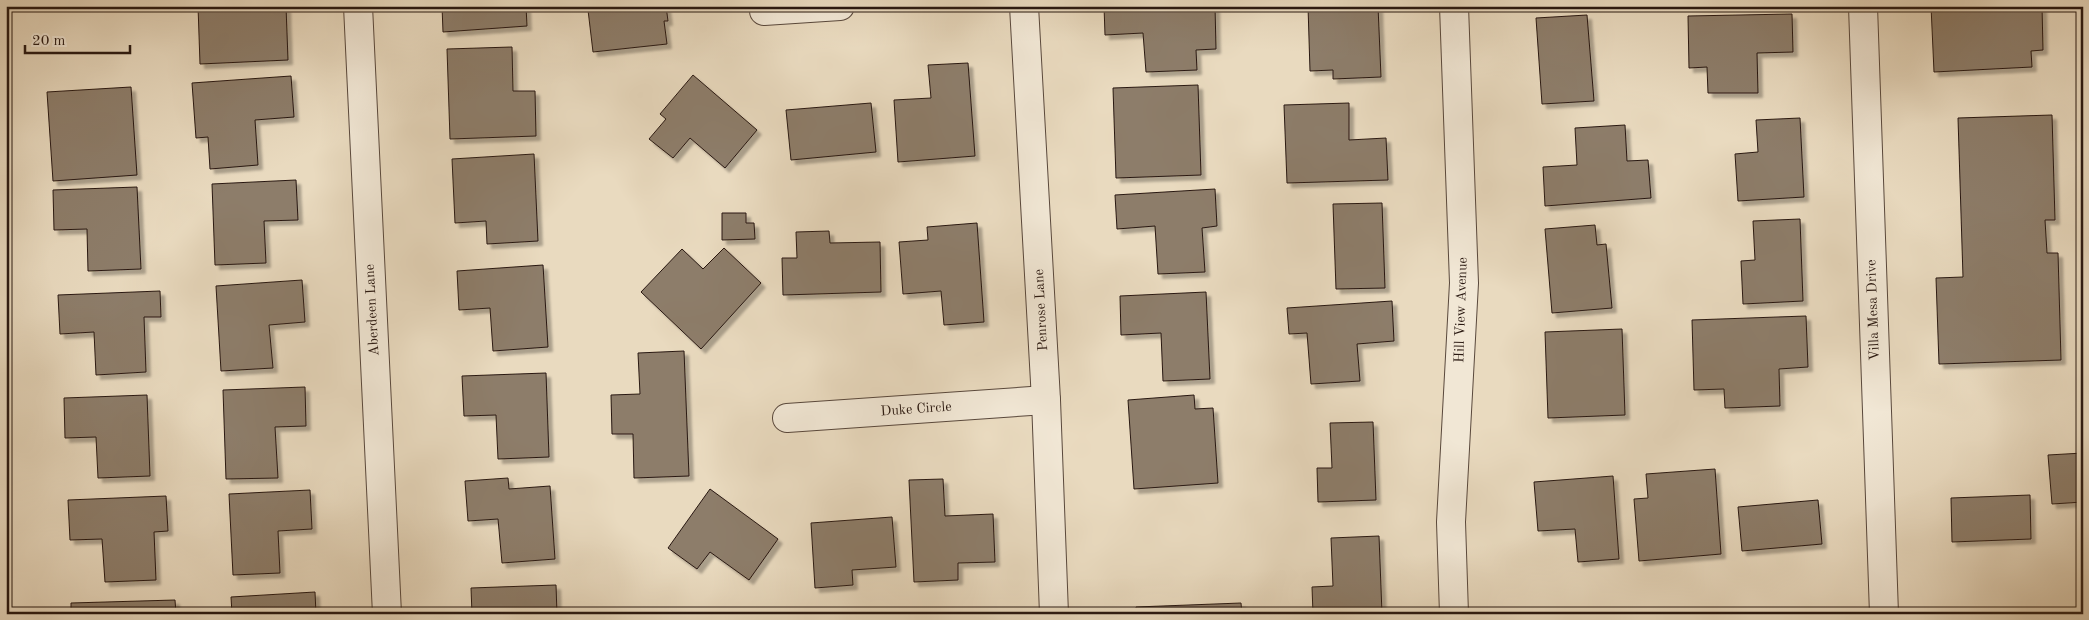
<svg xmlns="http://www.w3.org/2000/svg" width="2089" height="620" font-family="'Old Standard TT',serif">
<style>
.building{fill:#8d7d6b;stroke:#291811;filter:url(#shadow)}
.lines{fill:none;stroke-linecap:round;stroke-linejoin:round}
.minor-casing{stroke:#59483c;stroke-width:30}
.minor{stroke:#f1e7d5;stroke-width:28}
.labels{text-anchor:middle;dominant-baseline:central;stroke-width:4.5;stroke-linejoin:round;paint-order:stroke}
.street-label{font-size:14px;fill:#291811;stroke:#f1e7d5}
</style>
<defs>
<filter id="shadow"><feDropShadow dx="4.5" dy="4.5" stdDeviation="1" flood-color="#0004"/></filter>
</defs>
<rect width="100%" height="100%" fill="#e9dabf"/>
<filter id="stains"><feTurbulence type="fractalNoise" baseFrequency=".004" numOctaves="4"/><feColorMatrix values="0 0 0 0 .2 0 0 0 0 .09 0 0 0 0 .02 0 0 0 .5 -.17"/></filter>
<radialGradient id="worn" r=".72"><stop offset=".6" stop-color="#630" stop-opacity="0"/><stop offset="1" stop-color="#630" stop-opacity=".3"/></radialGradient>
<g class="building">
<path d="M198 6H286L288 60 200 64Z"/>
<path d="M442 6H526L527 26 443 32Z"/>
<path d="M611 6H666L668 21H664L667 44 593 52 588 10Z"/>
<path d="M1104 6H1215L1216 49 1196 50 1197 70 1146 72 1143 33 1105 35Z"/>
<path d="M1308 6H1378L1381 77 1333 79V70L1310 71Z"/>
<path d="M1931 6H2042L2043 50 2031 51 2032 67 1934 72Z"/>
<path d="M1792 14 1793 52 1757 53 1758 93H1708L1707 67 1689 68 1688 16Z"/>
<path d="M1587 15 1594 101 1542 104 1536 18Z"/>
<path d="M512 47 513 91H535L536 136 450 139 447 49Z"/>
<path d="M968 63 975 156 898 162 894 100 931 98 928 65Z"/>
<path d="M693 75 757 130 725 168 690 138 673 158 649 139 666 119 660 114Z"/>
<path d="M291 76 294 117 255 120 258 165 210 169 208 137 196 138 192 83Z"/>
<path d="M1198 85 1201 175 1116 178 1113 88Z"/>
<path d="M131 87 137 175 53 181 47 92Z"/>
<path d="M871 103 876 152 791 160 786 110Z"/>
<path d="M1349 103V140L1386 138 1388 180 1287 183 1284 105Z"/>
<path d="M2052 115 2055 220H2045L2047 253H2058L2061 360 1939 364 1936 278 1963 277 1958 118Z"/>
<path d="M1800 118 1804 197 1738 201 1735 154 1758 152 1756 120Z"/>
<path d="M1625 125 1627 161 1648 160 1651 198 1545 206 1543 167 1577 165 1575 128Z"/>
<path d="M534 154 538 241 487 244 486 221 455 223 452 159Z"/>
<path d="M296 180 298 220 264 221 266 263 215 265 212 184Z"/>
<path d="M137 187 141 269 88 271 87 229 54 230 53 190Z"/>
<path d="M1215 189 1217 226 1202 228 1205 272 1158 274 1155 226 1117 229 1115 195Z"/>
<path d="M1382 203 1385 288 1336 289 1333 204Z"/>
<path d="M722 213H746V223H754L755 239 722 240Z"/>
<path d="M1800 219 1803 301 1743 304 1741 261 1755 260 1753 221Z"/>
<path d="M977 223 984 322 944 325 941 291 903 294 899 242 928 240 927 227Z"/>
<path d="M1595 225 1597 245 1606 244 1612 308 1552 313 1545 229Z"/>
<path d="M829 231 830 243 880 242 881 292 783 295 782 258H797L796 232Z"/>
<path d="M724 248 761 283 701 349 641 292 682 249 703 269Z"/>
<path d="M543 265 548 347 493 351 490 308 459 310 457 271Z"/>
<path d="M302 280 305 322 269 325 273 368 221 371 216 286Z"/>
<path d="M160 291 161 317H144L146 372 96 375 94 332 60 334 58 295Z"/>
<path d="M1206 292 1210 379 1163 381 1161 333 1121 335 1120 296Z"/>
<path d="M1392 301 1394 341 1357 344 1360 381 1311 384 1307 333 1289 334 1287 308Z"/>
<path d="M1806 316 1808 367 1779 369 1780 406 1725 408 1724 389 1694 390 1692 320Z"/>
<path d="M1622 329 1625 415 1548 418 1545 332Z"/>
<path d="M684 351 689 476 634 478 633 434H612L611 395 640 394 638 353Z"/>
<path d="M546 373 549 457 498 459 496 415 464 416 462 376Z"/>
<path d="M305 387 306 426 275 427 278 478 226 479 223 390Z"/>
<path d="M147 395 150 476 98 478 96 437 65 438 64 398Z"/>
<path d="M1194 395 1195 409 1213 408 1218 483 1134 489 1128 400Z"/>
<path d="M1373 422 1376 500 1318 502 1317 468H1332L1330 423Z"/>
<path d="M2083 453V502L2052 504 2048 455Z"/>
<path d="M1715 469 1721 554 1639 561 1634 499 1648 498 1646 474Z"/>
<path d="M1613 476 1619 559 1578 562 1575 529 1538 531 1534 482Z"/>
<path d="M508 478 509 489 550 486 555 559 502 563 498 519 468 521 465 481Z"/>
<path d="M943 479 945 516 993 514 995 562 958 563V580L914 582 909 480Z"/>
<path d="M710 489 778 539 749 580 710 552 697 569 668 548Z"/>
<path d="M310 490 312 529 278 531 280 573 233 575 229 494Z"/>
<path d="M2030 495 2031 539 1952 542 1951 498Z"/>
<path d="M166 496 168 531 154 532 156 580 105 582 102 539 70 540 68 500Z"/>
<path d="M1818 500 1822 544 1742 551 1738 507Z"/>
<path d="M892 517 896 567 852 570 853 585 815 588 811 523Z"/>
<path d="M1379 536 1382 614H1313L1312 587 1333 586 1331 538Z"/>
<path d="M556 585 557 614H472L471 588Z"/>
<path d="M315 592 316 614H232L231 597Z"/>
<path d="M175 600 176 614H71V603Z"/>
<path d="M1241 603 1242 614H1136V607Z"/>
</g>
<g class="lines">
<defs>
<g id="minor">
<path d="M358 6 387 614"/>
<path d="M1024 6 1046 400 1054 614"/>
<path d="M1863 6 1884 614"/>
<path d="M764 11 840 6"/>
<path d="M787 418 1046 400"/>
<path d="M1454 614 1451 522 1464 283 1454 6"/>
</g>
</defs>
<use href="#minor" class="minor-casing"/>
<use href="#minor" class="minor"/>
</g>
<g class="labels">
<g class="street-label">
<text transform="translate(372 310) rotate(-93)">Aberdeen Lane</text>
<text transform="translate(1041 310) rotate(-93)">Penrose Lane</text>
<text transform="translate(1461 310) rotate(-88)">Hill View Avenue</text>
<text transform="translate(1873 310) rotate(-92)">Villa Mesa Drive</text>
<text transform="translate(916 409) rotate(-4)">Duke Circle</text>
</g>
</g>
<rect width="2089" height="620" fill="none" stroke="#e9dabf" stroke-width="25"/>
<rect x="8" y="8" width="2074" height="605" fill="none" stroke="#291811" stroke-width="2.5"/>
<rect x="12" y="12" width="2064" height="595" fill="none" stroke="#291811"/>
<path d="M25 45v8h105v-8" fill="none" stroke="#291811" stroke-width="2.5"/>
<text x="32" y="45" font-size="15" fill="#291811" stroke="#f1e7d5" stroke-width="4" paint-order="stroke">20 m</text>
<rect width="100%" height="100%" filter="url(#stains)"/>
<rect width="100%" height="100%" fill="url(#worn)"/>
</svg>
